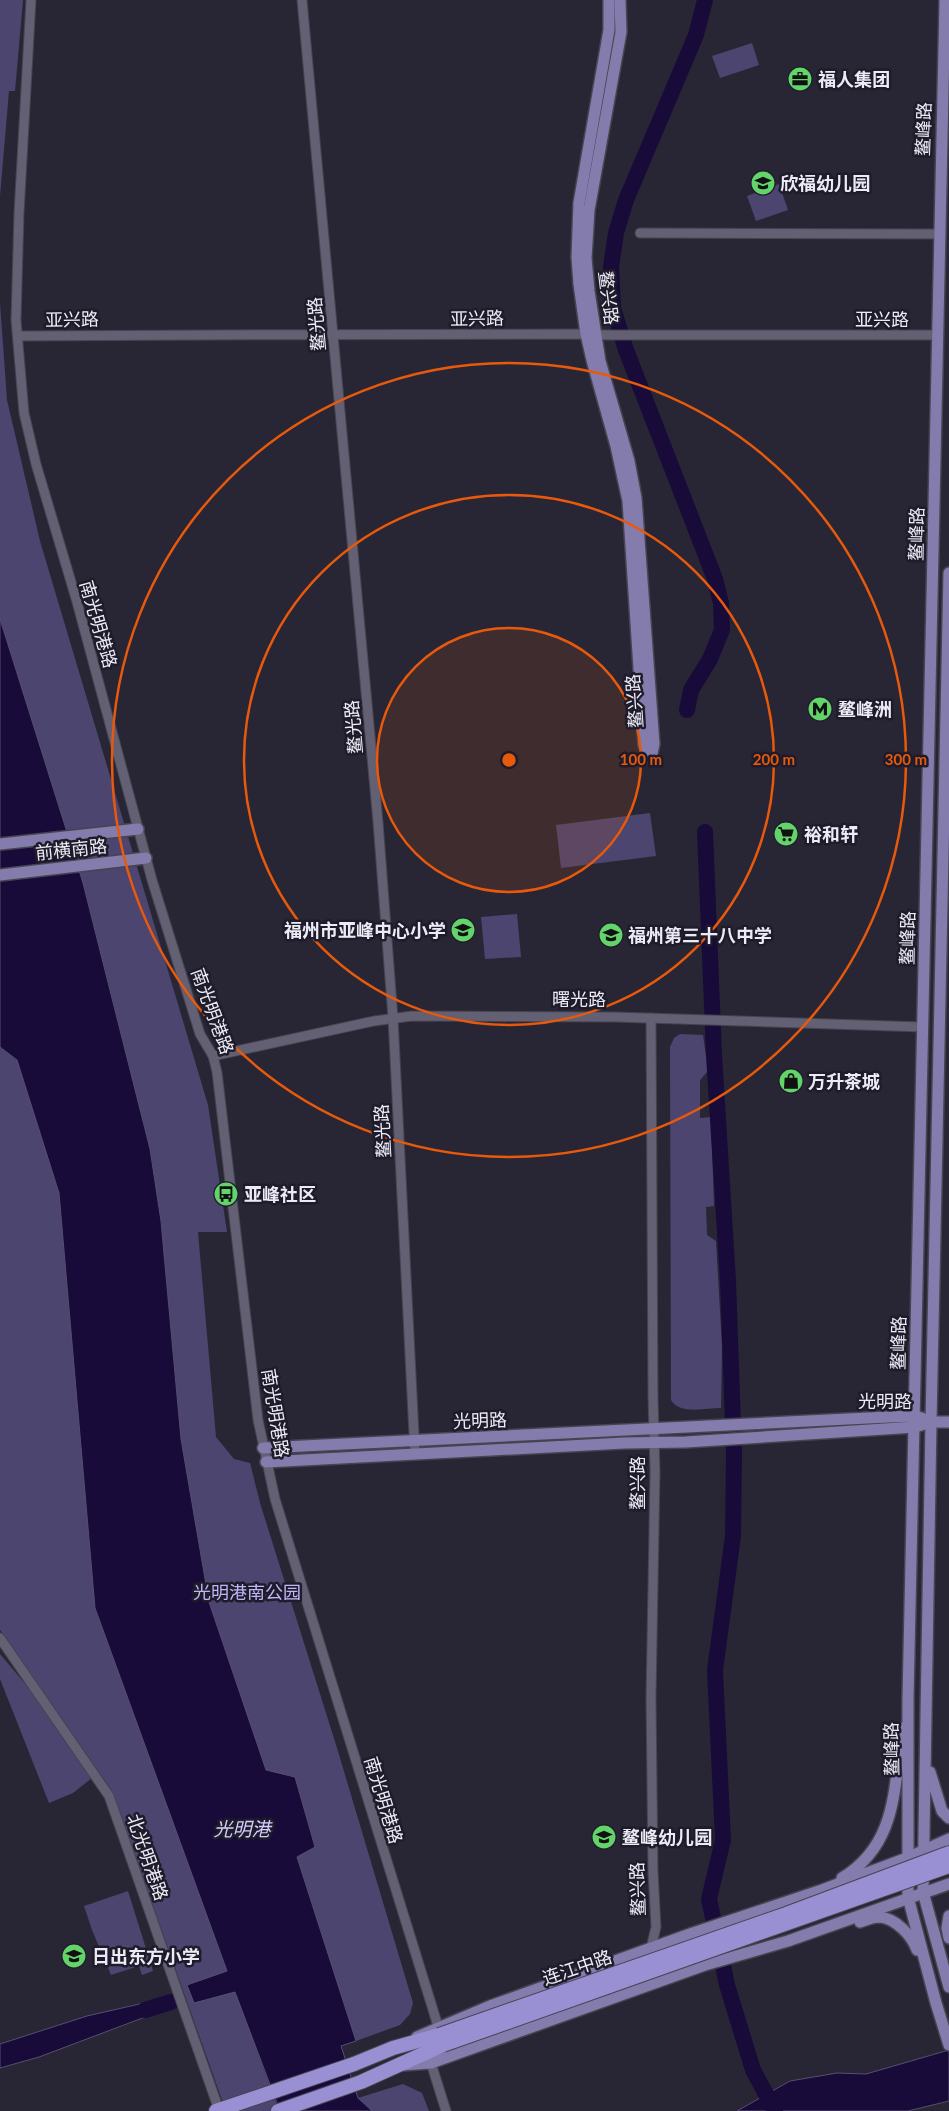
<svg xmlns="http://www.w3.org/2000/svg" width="949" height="2111" font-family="Lato,'Noto Sans SC',sans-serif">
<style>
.green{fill:#4c456f}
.water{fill:#190b39;stroke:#584e71}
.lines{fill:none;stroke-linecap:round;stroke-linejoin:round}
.river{stroke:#190b39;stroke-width:16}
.minor-casing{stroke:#464450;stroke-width:11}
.major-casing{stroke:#464450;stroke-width:14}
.highway-casing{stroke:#464450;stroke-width:16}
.minor{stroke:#626072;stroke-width:9}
.major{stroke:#837cac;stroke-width:11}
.highway{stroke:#998fd3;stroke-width:14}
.highway-bridge-casing{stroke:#464450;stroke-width:16;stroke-linecap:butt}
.highway-bridge{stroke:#998fd3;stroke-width:14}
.ring{fill:none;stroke:#e8590c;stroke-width:2.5}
.labels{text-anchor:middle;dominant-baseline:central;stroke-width:5;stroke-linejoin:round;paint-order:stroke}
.poi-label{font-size:18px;font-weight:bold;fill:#ecebf5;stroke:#1e1c2b;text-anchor:start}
.street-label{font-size:18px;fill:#ecebf5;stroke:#1e1c2b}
.park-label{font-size:18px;fill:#bfb6f7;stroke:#1e1c2b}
.water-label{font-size:19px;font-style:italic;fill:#d3cdff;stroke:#1e1c2b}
.centre{fill:#e8590c;stroke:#1e1c2b;stroke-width:2.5}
.ring-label{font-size:15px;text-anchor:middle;font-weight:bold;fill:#e8590c;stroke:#1e1c2b;stroke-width:5;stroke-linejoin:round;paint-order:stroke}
</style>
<rect width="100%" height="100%" fill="#282635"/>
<g class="green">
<path d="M0 0H23L15 91H9L0 196Z"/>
<path d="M752 43 759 65 720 78 712 56Z"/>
<path d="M779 184 788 210 756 221 747 196Z"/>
<path d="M0 303 7 400 40 541 208 1105 227 1232H198L216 1437 234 1459 250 1463 260 1503 337 1748 413 2003 410 2014 400 2025 356 2041 297 1857 315 1846 295 1778 266 1770 209 1602 181 1439 161 1221 150 1149 83 883 0 619Z"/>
<path d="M650 813 656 856 561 868 556 825Z"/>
<path d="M517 914 521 957 485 959 481 917Z"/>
<path d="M680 1034 703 1035 708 1071 700 1080V1118L711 1117 714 1206 706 1207 707 1235 716 1241 722 1347 721 1408C705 1408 680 1415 671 1400L670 1047 674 1038Z"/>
<path d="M0 1047 17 1060 59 1193 95 1608 279 2111H226L112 1791 0 1630Z"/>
<path d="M0 1654 32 1692 92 1778 73 1793 49 1803 0 1679Z"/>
<path d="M128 1891 153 1971 142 1975 139 1966 111 1975 92 1930 84 1906Z"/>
<path d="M403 2084 422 2093 429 2111H372L358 2098Z"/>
</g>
<g class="water">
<path d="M0 619 83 883 150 1149 161 1221 181 1439 209 1602 266 1770 295 1777 315 1847 297 1857 356 2041 341 2046 358 2098 372 2111H280L235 1992 194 2003 187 1985 227 1971 95 1608 59 1193 17 1060 0 1047Z"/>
<path d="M157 2000 164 2004 161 2011 39 2057 0 2068V2044L87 2016Z"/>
<path d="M949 2050V2101L908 2111H737L790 2081 837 2073 866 2074Z"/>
</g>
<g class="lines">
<g class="river">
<path d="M687 710 691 690 710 659 722 630 721 603 715 579 626 350 613 308 611 267 616 233 626 200 696 35 705 0"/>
<path d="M705 832 714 1055 728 1281 734 1454 733 1536 715 1670 723 1840 709 1899 727 1985 753 2070 775 2111"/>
<path d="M145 2010 171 2002"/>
</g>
<defs>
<g id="minor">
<path d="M31 0 19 213 16 320 24 413 36 464 77 602 152 880 200 1034 213 1056 217 1072 258 1420 275 1499 438 2026"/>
<path d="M302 0 378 822 393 1018 415 1454"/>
<path d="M640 233 938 234"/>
<path d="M18 336C207 334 397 335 586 334L607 335H937"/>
<path d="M651 1018 653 1397 655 1472 651 1698 653 1871 656 1927 651 1948"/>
<path d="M213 1056 374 1021 412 1016 615 1017 922 1027"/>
<path d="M0 1638 109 1796 219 2110"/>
<path d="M431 2063 446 2111"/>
</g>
<g id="major">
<path d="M609 0V30L579 203 577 257 579 284 586 334 592 360 616 446 628 501 644 745 651 758"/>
<path d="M620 0 621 32 589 210 586 258 589 291 600 361 629 461 636 498 654 744 651 758"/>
<path d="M945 0 908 1699V1897L936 2003 949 2045"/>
<path d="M949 573 931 1422 923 1892 949 1987"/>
<path d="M0 844 138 829"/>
<path d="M0 875 146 858"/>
<path d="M263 1448 888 1417 915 1416 922 1418"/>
<path d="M266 1462 624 1443 686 1442 915 1427 931 1422H949"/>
<path d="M930 1772 942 1811 949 1818"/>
<path d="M842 1878C899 1843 893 1786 903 1728"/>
<path d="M949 1916 947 1928 949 1938"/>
<path d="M860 1922C866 1920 873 1917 879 1917 896 1918 912 1936 917 1950"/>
<path d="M417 2037 490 2006 690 1934 822 1890 907 1858 949 1839"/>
<path d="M403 2065 431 2063 705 1965 788 1941 949 1884"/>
</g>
<g id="highway">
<path d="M216 2111 354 2064 393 2048 439 2035"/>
<path d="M278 2111 361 2082 443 2045"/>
</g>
</defs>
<use href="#minor" class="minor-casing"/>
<use href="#major" class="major-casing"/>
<use href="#highway" class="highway-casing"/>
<use href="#minor" class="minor"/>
<use href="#major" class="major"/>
<use href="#highway" class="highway"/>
<defs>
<g id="highway-bridge">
<path d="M439 2035 786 1914 949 1853"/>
<path d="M443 2045 949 1866"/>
</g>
</defs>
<use href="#highway-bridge" class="highway-bridge-casing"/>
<use href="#highway-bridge" class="highway-bridge"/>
</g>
<circle cx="509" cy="760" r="132" fill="#e8590c" fill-opacity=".12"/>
<g class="ring">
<circle cx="509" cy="760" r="132"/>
<circle cx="509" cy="760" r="265"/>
<circle cx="509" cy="760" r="397"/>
</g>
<defs>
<symbol id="office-disc" viewBox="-11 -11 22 22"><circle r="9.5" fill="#62d469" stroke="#1e1c2b"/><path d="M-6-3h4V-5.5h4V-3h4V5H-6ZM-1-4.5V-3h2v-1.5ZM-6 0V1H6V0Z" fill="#111"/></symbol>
<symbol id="school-disc" viewBox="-11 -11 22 22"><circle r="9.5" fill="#62d469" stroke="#1e1c2b"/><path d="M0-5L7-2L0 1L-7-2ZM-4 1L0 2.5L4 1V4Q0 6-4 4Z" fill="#111"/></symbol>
<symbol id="metro-disc" viewBox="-11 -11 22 22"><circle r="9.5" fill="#62d469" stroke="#1e1c2b"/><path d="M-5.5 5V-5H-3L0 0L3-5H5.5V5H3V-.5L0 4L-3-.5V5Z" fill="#111"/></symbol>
<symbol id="supermarket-disc" viewBox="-11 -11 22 22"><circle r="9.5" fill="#62d469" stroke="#1e1c2b"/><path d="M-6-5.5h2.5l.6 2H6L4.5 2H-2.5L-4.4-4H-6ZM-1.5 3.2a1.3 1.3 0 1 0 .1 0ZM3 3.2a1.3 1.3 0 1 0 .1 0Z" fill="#111"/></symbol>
<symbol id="shop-disc" viewBox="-11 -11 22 22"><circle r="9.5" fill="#62d469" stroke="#1e1c2b"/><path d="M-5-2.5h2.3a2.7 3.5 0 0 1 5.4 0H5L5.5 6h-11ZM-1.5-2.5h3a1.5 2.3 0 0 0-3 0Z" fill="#111"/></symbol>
<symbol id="bus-disc" viewBox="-11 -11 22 22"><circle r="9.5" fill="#62d469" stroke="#1e1c2b"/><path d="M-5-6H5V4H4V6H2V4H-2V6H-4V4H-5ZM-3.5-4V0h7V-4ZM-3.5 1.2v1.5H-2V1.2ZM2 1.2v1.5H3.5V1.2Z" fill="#111"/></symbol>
</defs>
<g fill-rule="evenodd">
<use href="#office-disc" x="786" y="65" width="28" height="28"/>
<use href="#school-disc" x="749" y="169" width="28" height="28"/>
<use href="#metro-disc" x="806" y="695" width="28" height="28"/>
<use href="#supermarket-disc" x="772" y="820" width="28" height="28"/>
<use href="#school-disc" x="449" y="916" width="28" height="28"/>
<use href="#school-disc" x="597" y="921" width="28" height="28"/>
<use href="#shop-disc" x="777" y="1067" width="28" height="28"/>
<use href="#bus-disc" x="212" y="1180" width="28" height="28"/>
<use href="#school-disc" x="590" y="1823" width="28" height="28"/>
<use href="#school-disc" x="60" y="1942" width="28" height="28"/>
</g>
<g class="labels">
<g class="poi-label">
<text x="818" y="79">福人集团</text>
<text x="780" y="183">欣福幼儿园</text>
<text x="838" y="709">鳌峰洲</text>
<text x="804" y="834">裕和轩</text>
<text x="446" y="930" text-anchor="end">福州市亚峰中心小学</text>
<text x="628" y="935">福州第三十八中学</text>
<text x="808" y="1081">万升茶城</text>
<text x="244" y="1194">亚峰社区</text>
<text x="622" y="1837">鳌峰幼儿园</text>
<text x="92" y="1956">日出东方小学</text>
</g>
<g class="street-label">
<text transform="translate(923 129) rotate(-88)">鳌峰路</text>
<text transform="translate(609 298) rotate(83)">鳌兴路</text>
<text transform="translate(477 318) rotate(-1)">亚兴路</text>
<text transform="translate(72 319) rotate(-1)">亚兴路</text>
<text x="882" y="319">亚兴路</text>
<text transform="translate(316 324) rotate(-95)">鳌光路</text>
<text transform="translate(916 534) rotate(-89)">鳌峰路</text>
<text transform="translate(99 624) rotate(74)">南光明港路</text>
<text transform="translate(634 701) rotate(-94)">鳌兴路</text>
<text transform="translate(353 727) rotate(-95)">鳌光路</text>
<text transform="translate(71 849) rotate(-6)">前横南路</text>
<text transform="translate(907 938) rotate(-89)">鳌峰路</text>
<text x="579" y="999">曙光路</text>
<text transform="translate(213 1011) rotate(70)">南光明港路</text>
<text transform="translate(382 1131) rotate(-93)">鳌光路</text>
<text transform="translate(898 1343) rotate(-89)">鳌峰路</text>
<text x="885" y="1401">光明路</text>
<text transform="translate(276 1413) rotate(81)">南光明港路</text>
<text transform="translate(480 1420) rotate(-2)">光明路</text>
<text transform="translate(637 1483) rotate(-90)">鳌兴路</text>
<text transform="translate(891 1749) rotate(-91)">鳌峰路</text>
<text transform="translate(384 1800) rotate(73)">南光明港路</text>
<text transform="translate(148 1857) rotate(71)">北光明港路</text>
<text transform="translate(637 1889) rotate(-92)">鳌兴路</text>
<text transform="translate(577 1967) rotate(-19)">连江中路</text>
</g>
<g class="park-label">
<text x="247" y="1592">光明港南公园</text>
</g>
<g class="water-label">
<text x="242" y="1828">光明港</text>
</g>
</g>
<circle cx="509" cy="760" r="8" class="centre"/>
<g class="ring-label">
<text x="641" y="765">100 m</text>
<text x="774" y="765">200 m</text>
<text x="906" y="765">300 m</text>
</g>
</svg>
